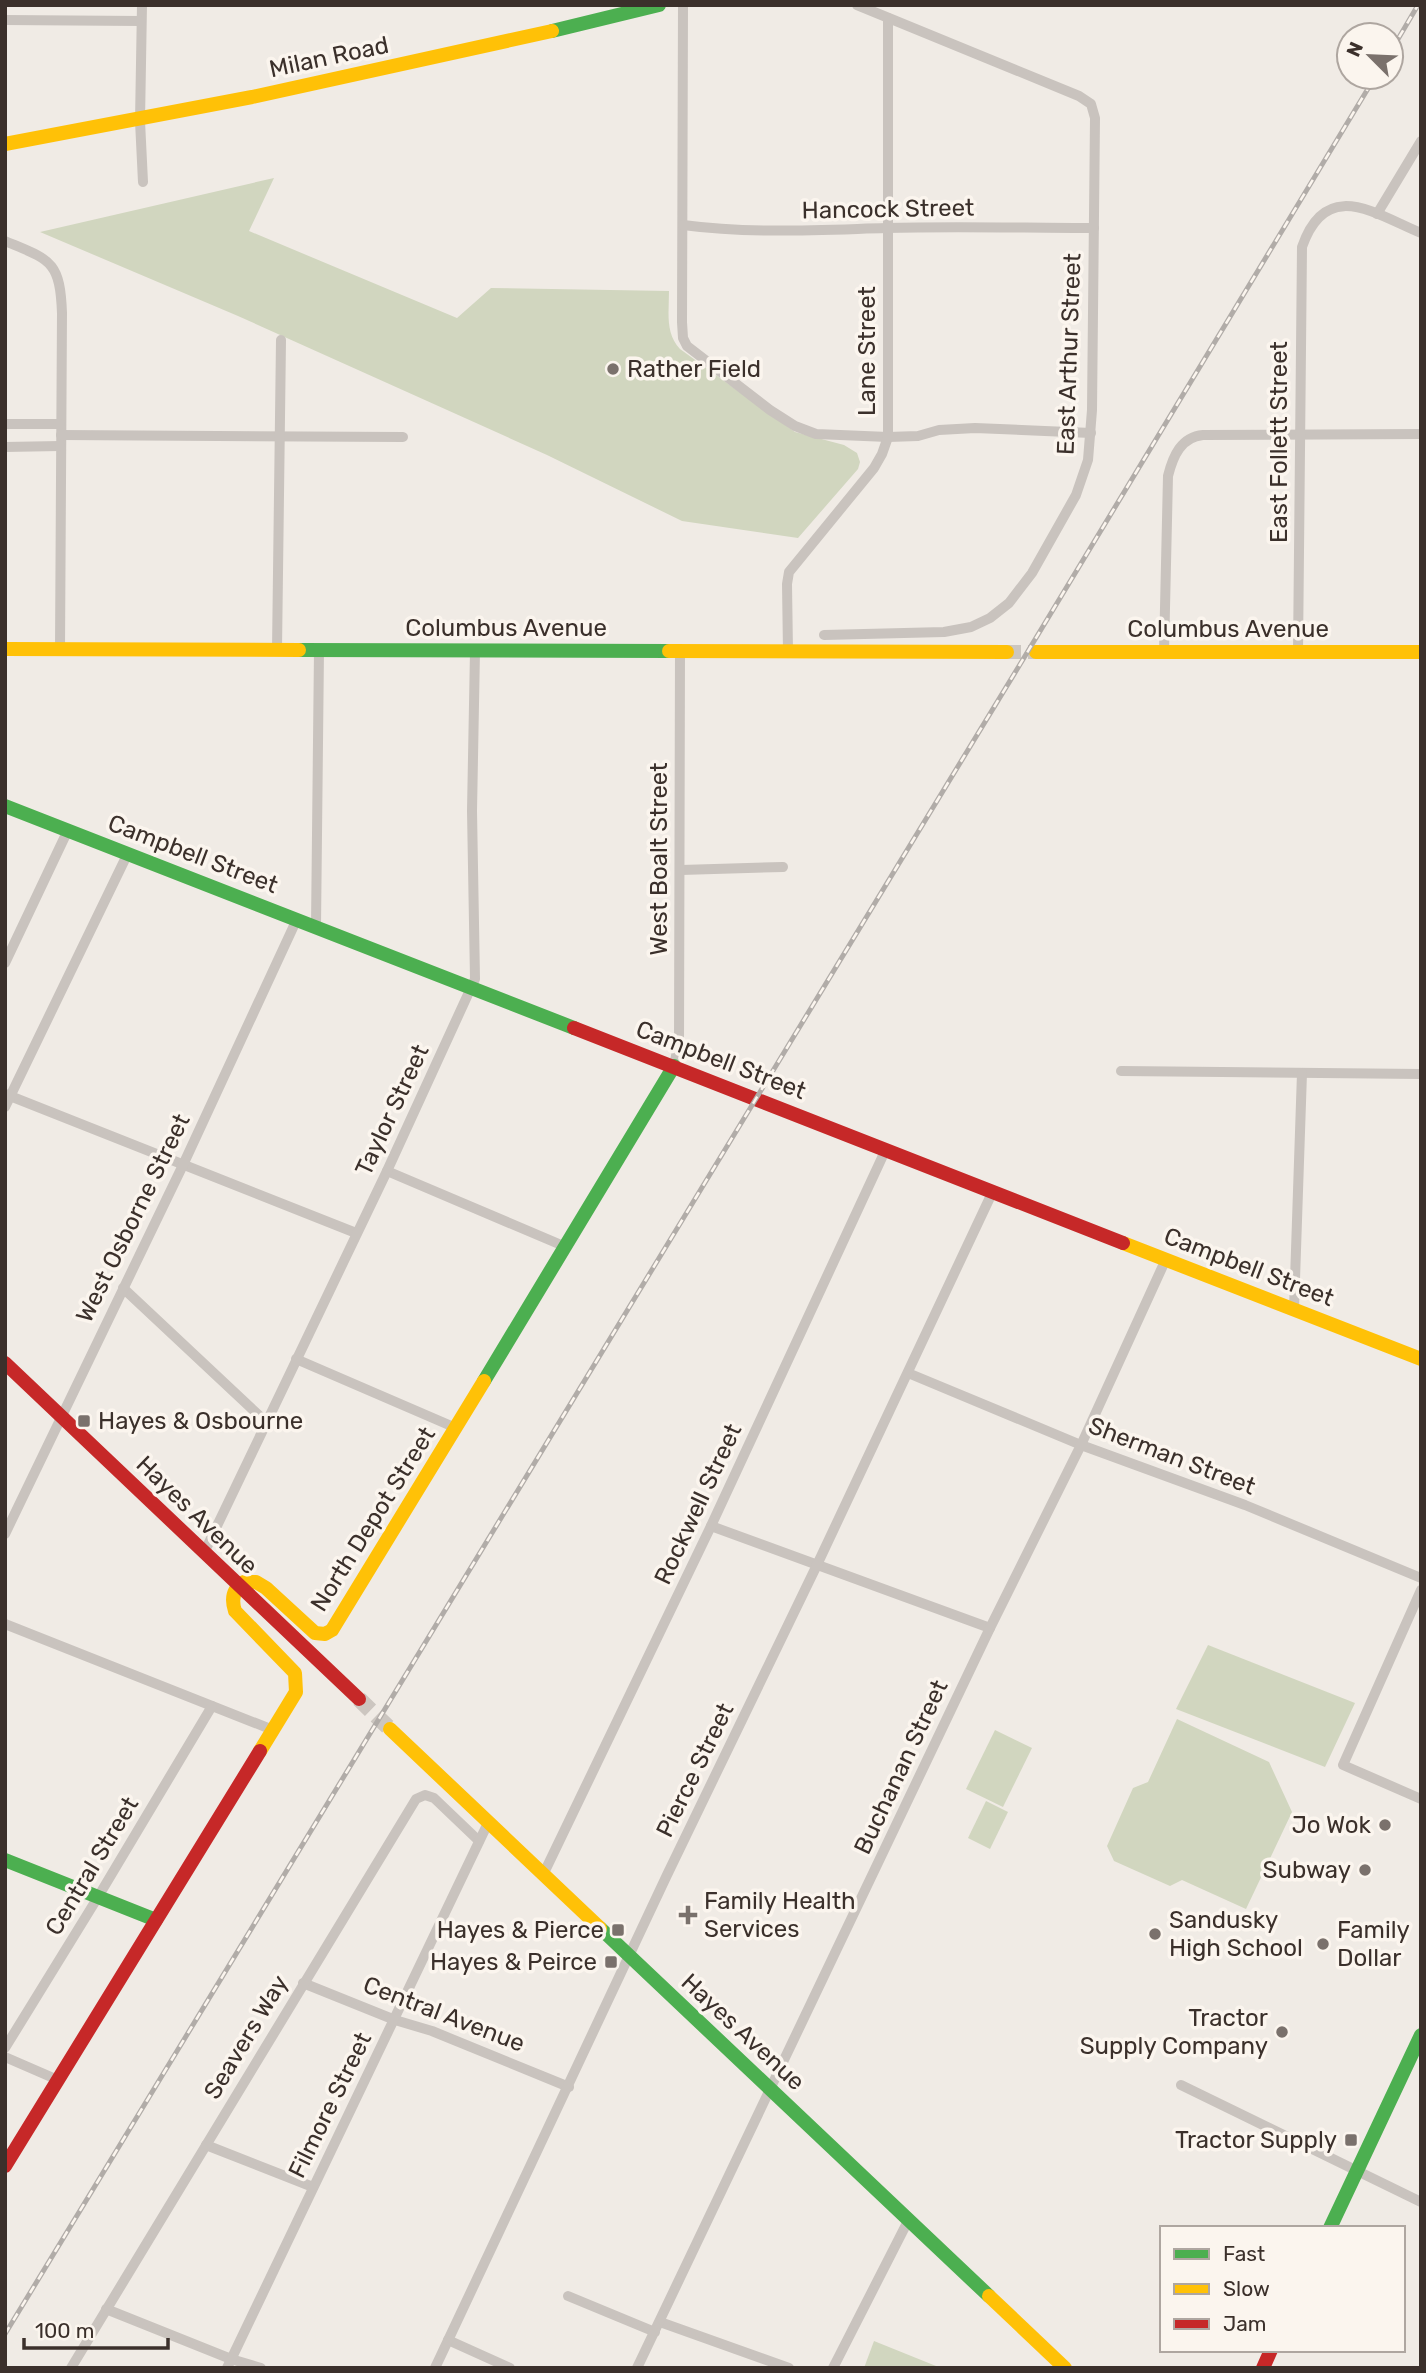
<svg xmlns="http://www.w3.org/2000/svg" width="1426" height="2373" font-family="Rubik,sans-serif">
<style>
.green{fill:#d1d6bf}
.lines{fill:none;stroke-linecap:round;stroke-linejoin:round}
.secondary-tunnel{stroke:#ccc6c0;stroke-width:14;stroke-dasharray:14 7;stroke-linecap:butt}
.primary-tunnel{stroke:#ccc6c0;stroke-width:16;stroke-dasharray:16 8;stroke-linecap:butt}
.street{stroke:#c9c3be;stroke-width:10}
.fast{stroke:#4caf50;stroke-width:14}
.slow{stroke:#ffc107;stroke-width:14}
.jam{stroke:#c62828;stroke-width:14}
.rail-casing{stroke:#b1aca8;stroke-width:5}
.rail{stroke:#fbf5ee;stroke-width:2.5;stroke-dasharray:8;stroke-linecap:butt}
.poi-dot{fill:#7a716c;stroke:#fbf5ee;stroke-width:2.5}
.labels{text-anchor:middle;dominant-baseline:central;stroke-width:7;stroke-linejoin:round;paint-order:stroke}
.street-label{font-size:24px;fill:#3b302b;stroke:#fbf5ee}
.poi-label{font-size:24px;fill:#3b302b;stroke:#fbf5ee;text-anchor:end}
</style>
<rect width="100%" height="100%" fill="#f0ebe5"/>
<g class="green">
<path d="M274 178 249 231 457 318 491 288 669 291C669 312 665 333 680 349L795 432 844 445 857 453 860 462 858 469 798 538 682 521 547 455 238 316 40 232Z"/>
<path d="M1208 1645 1355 1703 1325 1767 1176 1709Z"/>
<path d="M1177 1719 1269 1762 1292 1812 1246 1909 1182 1880 1170 1886 1114 1861 1107 1846 1133 1788 1148 1782Z"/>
<path d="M995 1730 1032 1748 1003 1807 966 1789Z"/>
<path d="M986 1801 1008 1812 990 1849 968 1838Z"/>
<path d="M874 2341 941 2368H864Z"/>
</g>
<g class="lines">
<path class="secondary-tunnel" d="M1007 652H1036"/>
<path class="primary-tunnel" d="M359 1699 390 1729"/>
<g class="street">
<path d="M142 5 140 121 143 182"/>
<path d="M683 5 682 322 683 338 687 346 770 410 795 426 816 434 888 437 918 436 939 430 975 428 1091 433"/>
<path d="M5 20 141 21"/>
<path d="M1377 214 1421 141"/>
<path d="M683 225C751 234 817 230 886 228 955 226 1025 228 1094 228"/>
<path d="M5 241C50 260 60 260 62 313L60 649"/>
<path d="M5 424H60"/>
<path d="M61 435 403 437"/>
<path d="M5 447 60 446"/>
<path d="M824 635 944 632 971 627 990 618 1009 603 1032 573 1076 495 1088 460 1092 410 1095 118 1091 104 1079 96 857 5"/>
<path d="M277 650 281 340"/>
<path d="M788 652 787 584 789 572 874 468 882 454 888 437V18"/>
<path d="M1164 652 1168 476C1173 456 1181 437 1203 435L1421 434"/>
<path d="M1298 653 1302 247C1326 177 1375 214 1421 233"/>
<path d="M681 870 783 867"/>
<path d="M316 927 319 650"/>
<path d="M5 963 68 830"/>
<path d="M674 1066 679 1041 680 651"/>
<path d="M1121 1071 1421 1074"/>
<path d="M5 1094 356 1233"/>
<path d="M5 1107 128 853"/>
<path d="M387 1171 566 1247"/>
<path d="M123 1288 266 1422"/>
<path d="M1294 1309 1302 1073"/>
<path d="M296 1359 456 1428"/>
<path d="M908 1373 1081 1445 1245 1505 1421 1578"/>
<path d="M711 1526 990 1628"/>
<path d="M5 1534 183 1165 297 919"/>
<path d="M204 1553 387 1171 475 979 472 811 475 651"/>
<path d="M1421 1590 1343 1765 1421 1799"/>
<path d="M5 1624 273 1730"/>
<path d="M543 1875 711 1526 886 1149"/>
<path d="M303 1983 395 2020 432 2031 569 2087"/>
<path d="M5 2048 98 1897 212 1706"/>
<path d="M5 2057 58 2080"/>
<path d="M1181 2085 1421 2202"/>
<path d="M206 2145 313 2187"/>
<path d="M568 2296 655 2332"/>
<path d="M106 2309 231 2359 261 2368"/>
<path d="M660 2322 789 2368"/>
<path d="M448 2340 510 2368"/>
<path d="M71 2368 416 1799 425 1795 434 1798 479 1841"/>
<path d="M227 2368 488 1823"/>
<path d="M435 2368 667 1875 816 1567 993 1191"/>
<path d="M637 2368 990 1628 1081 1445 1166 1259"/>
<path d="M833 2368 909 2219"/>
</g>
<g class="fast">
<path d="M552 31 659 5"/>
<path d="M299 650 669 651"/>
<path d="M5 806 574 1028"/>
<path d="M484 1381 674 1066"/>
<path d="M5 1860 156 1920"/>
<path d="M600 1928 989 2296"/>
<path d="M1330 2228 1421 2035"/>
</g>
<g class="slow">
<path d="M5 144 252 97 552 31"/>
<path d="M5 649 299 650"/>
<path d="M669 651 1007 652"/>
<path d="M1036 652H1421"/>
<path d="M1123 1243 1421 1359"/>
<path d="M390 1729 600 1928"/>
<path d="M260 1751 296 1692 295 1673 235 1611C231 1599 233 1589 244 1582H256L266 1588 315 1633 325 1634 332 1630 484 1381"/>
<path d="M989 2296 1065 2368"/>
</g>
<g class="jam">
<path d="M574 1028 1123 1243"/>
<path d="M5 1363 359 1699"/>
<path d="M5 2166 260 1751"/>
<path d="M1263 2368 1271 2350"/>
</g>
<defs>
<g id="rail">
<path d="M1391 51 1418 5"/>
<path d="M5 2334 1019 666 1375 77"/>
</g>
</defs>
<use href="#rail" class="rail-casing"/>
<use href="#rail" class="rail"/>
</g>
<g class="poi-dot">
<circle cx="613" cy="369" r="7"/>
<rect x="77" y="1414" width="14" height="14" rx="3.5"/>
<circle cx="1385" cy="1825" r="7"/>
<circle cx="1365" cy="1870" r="7"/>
<path d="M684.5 1904.5h7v7h7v7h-7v7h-7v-7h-7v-7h7z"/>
<rect x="611" y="1923" width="14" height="14" rx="3.5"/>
<circle cx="1155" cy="1934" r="7"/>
<circle cx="1323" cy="1944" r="7"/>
<rect x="604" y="1955" width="14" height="14" rx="3.5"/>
<circle cx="1282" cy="2032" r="7"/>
<rect x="1344" y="2133" width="14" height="14" rx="3.5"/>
</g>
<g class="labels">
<g class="street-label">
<text transform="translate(329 57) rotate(-12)">Milan Road</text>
<text transform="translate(888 209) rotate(-1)">Hancock Street</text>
<text transform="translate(867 351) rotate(-90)">Lane Street</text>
<text transform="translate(1069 354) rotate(-88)">East Arthur Street</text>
<text transform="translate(1279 442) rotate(-90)">East Follett Street</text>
<text x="506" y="628">Columbus Avenue</text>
<text x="1228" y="629">Columbus Avenue</text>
<text transform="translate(193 854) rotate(21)">Campbell Street</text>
<text transform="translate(659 859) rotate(-90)">West Boalt Street</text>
<text transform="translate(721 1060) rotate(21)">Campbell Street</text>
<text transform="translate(392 1110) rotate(-65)">Taylor Street</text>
<text transform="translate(133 1218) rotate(-64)">West Osborne Street</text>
<text transform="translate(1249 1267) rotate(21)">Campbell Street</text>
<text transform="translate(1172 1456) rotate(21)">Sherman Street</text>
<text transform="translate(698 1504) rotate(-65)">Rockwell Street</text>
<text transform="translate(197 1515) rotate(44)">Hayes Avenue</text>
<text transform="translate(373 1519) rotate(-58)">North Depot Street</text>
<text transform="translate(901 1767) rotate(-65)">Buchanan Street</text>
<text transform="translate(695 1770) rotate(-64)">Pierce Street</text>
<text transform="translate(92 1866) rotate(-59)">Central Street</text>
<text transform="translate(444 2014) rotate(21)">Central Avenue</text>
<text transform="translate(743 2032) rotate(43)">Hayes Avenue</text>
<text transform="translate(246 2037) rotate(-59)">Seavers Way</text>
<text transform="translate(330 2105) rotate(-64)">Filmore Street</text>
</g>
<g class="poi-label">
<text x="627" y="369" text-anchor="start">Rather Field</text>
<text x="98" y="1421" text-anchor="start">Hayes &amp; Osbourne</text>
<text x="1371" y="1825">Jo Wok</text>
<text x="1351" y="1870">Subway</text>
<text x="704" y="1901" text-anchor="start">Family Health<tspan x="704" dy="28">Services</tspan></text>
<text x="1169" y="1920" text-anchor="start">Sandusky<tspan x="1169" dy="28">High School</tspan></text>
<text x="604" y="1930">Hayes &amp; Pierce</text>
<text x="1337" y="1930" text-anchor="start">Family<tspan x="1337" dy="28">Dollar</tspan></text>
<text x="597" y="1962">Hayes &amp; Peirce</text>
<text x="1268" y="2018">Tractor<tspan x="1268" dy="28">Supply Company</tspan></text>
<text x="1337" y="2140">Tractor Supply</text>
</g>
</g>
<rect width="1426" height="2373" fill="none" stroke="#3b302b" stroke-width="14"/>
<rect x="1160" y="2226" width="245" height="126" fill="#fbf5ee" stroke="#aea6a0" stroke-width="2"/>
<rect x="1174" y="2249" width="35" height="10" fill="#4caf50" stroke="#aea6a0" stroke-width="2"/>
<text x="1223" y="2261" font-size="21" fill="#3b302b">Fast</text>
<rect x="1174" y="2284" width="35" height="10" fill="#ffc107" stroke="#aea6a0" stroke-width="2"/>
<text x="1223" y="2296" font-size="21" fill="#3b302b">Slow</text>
<rect x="1174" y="2319" width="35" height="10" fill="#c62828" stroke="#aea6a0" stroke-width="2"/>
<text x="1223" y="2331" font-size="21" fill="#3b302b">Jam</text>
<g transform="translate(1370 56) rotate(294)"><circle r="33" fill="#fbf5ee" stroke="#aea6a0" stroke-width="2"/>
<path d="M0-5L12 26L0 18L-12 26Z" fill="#7a716c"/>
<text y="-10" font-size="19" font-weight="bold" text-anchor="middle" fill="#3b302b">N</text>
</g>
<path d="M24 2338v10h144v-10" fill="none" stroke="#3b302b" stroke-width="3.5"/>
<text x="35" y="2338" font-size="21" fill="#3b302b" stroke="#fbf5ee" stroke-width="5" paint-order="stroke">100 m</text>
</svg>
